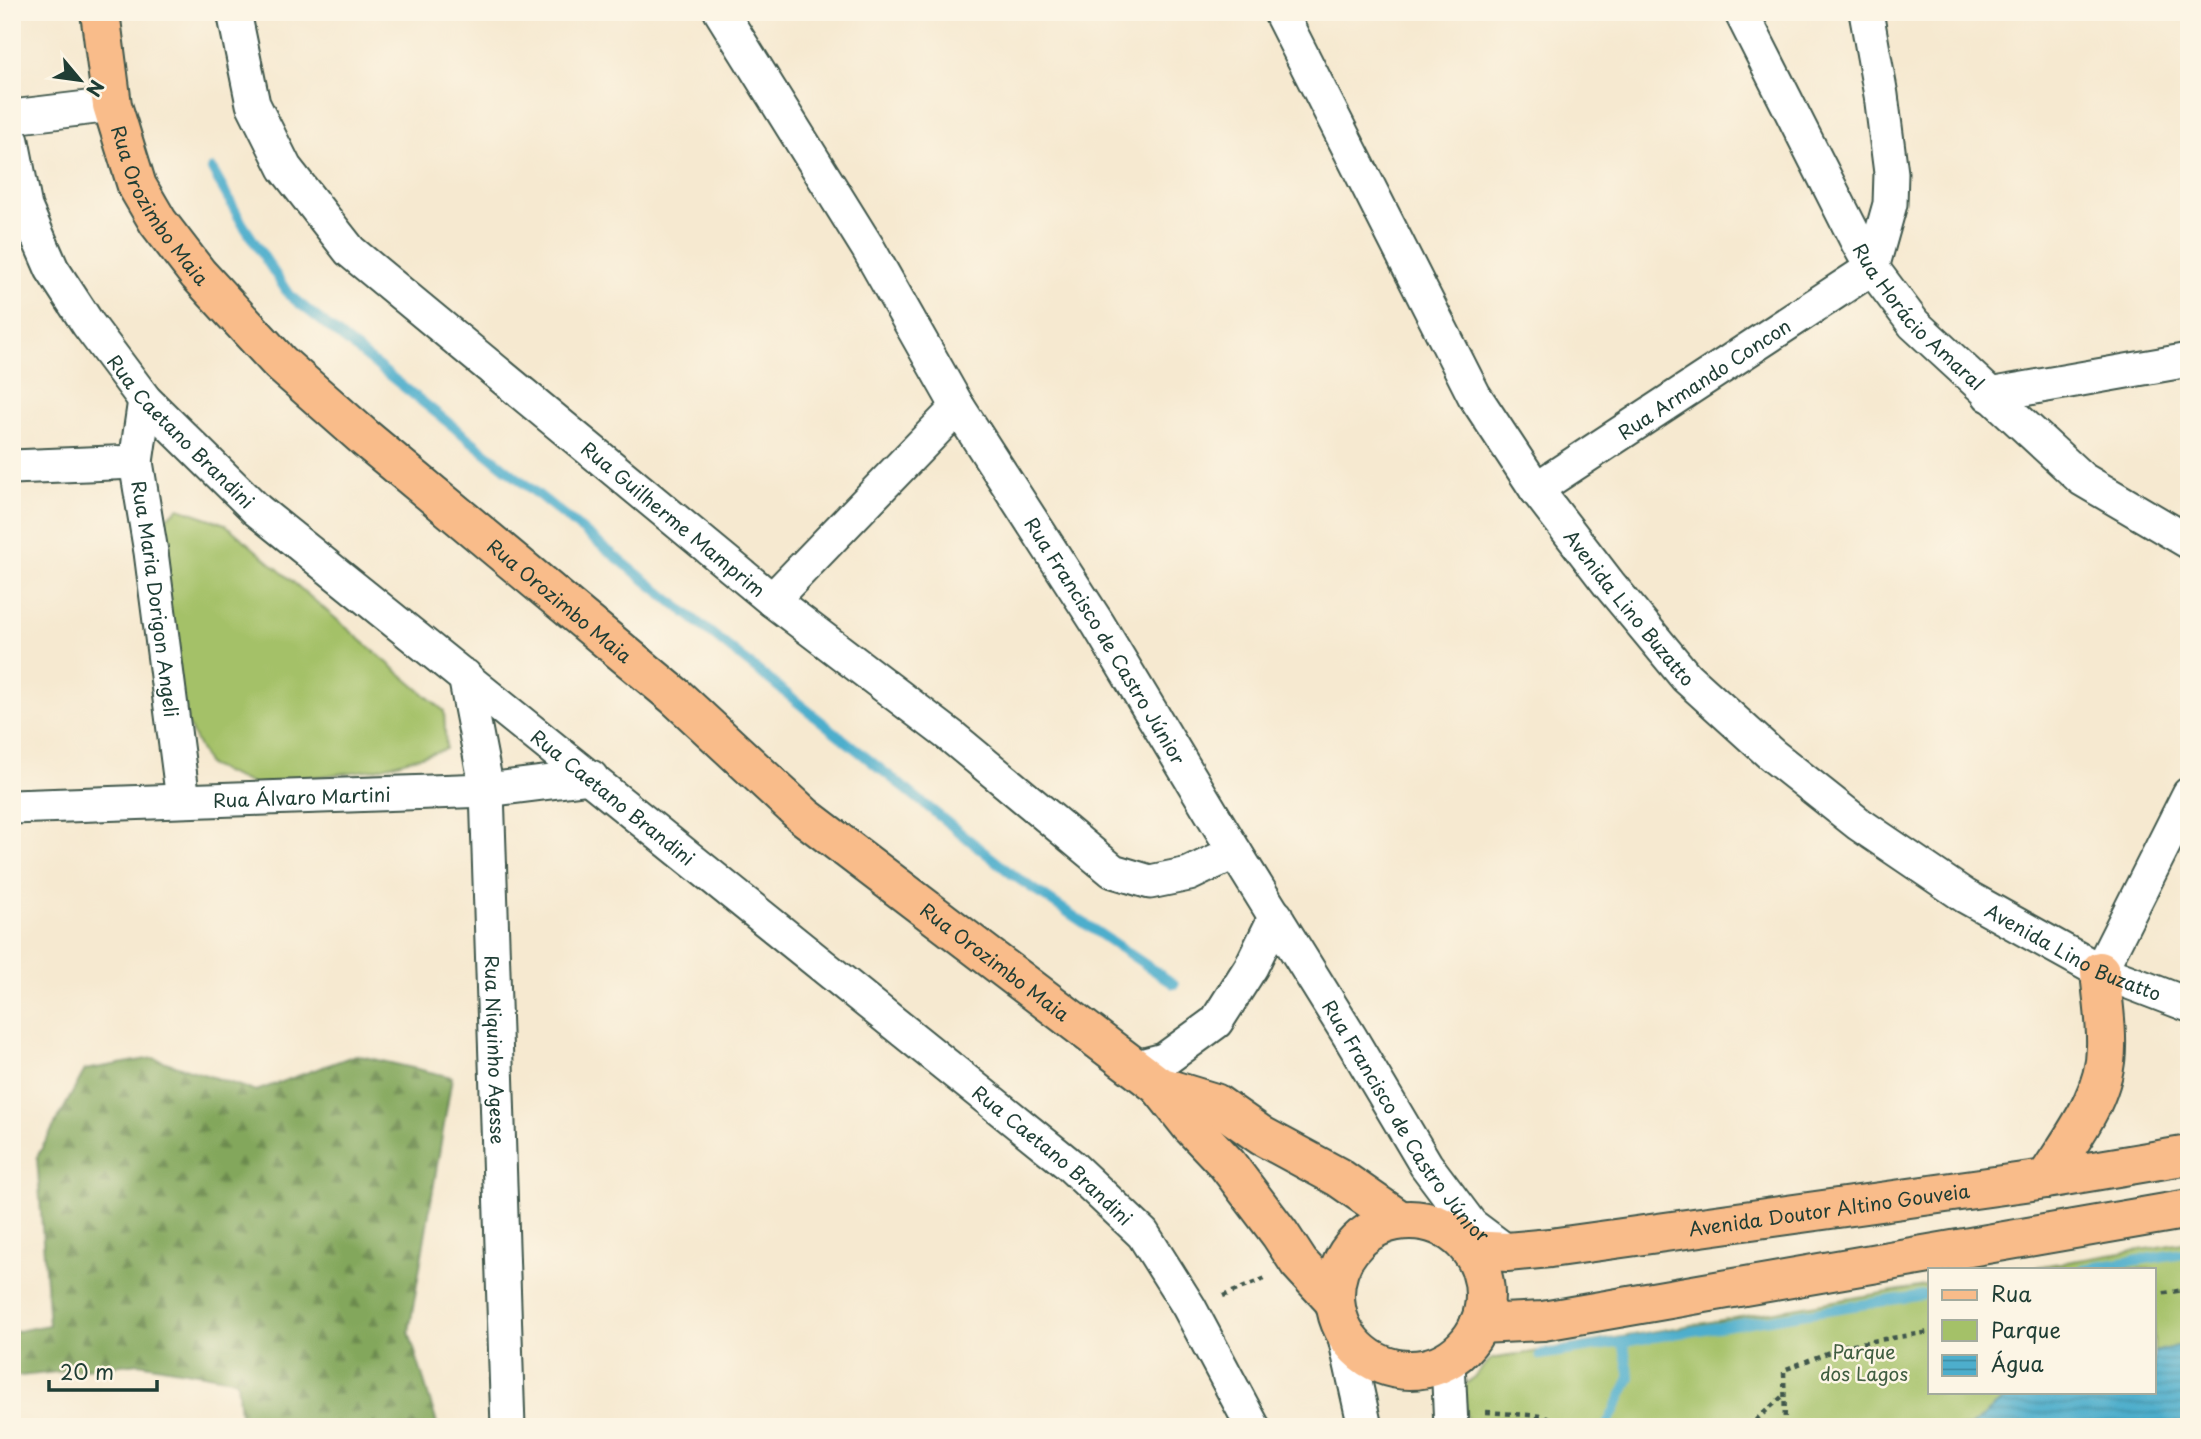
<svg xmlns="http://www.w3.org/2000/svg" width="2201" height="1439" font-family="'Playpen Sans',sans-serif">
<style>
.green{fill:#a4c168;stroke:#627f4e;stroke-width:2}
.forest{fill:url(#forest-firs);stroke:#517248;stroke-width:2}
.water{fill:url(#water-rules);stroke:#367680;stroke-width:2}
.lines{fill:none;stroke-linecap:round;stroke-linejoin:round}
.stream{stroke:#4daecc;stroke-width:10}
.street-casing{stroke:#3f574b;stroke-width:37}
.primary-casing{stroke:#3f574b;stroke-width:42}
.path{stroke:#3f574b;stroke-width:4.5;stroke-dasharray:5 5;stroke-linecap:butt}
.street{stroke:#fff;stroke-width:33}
.primary{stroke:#f9bc8a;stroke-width:38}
.labels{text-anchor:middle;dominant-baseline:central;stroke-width:5;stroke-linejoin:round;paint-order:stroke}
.street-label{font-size:19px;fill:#1f3d34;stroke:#fcf5e5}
.park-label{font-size:19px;fill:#405e41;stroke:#fcf5e5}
</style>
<defs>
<pattern id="forest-firs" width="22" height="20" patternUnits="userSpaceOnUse" patternTransform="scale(1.75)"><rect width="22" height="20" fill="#83a75c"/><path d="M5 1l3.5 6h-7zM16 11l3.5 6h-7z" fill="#6b894d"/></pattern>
<pattern id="water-rules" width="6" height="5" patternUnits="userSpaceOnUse" patternTransform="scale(1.75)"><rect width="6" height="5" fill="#4daecc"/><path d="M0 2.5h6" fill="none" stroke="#3f8fa6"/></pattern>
</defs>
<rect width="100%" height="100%" fill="#fcf5e5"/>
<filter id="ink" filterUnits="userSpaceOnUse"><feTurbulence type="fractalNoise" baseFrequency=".0143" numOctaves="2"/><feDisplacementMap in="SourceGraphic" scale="14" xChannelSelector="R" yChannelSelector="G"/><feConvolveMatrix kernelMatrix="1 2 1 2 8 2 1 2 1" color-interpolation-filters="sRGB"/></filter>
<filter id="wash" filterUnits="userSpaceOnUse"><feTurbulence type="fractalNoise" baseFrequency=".00686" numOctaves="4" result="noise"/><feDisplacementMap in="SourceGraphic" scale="28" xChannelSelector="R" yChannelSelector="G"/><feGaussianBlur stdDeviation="1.57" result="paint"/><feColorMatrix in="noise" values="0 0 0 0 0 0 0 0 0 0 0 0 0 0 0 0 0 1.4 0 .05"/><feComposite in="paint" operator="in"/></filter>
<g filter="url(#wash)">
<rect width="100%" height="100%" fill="#f6e9d0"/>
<g class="green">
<path d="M179 508 225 524 444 711 446 749 376 769 254 785 208 765 181 711 159 524Z"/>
<path d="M2189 1242V1427H1467L1464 1387 1491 1359 1930 1285V1392H2154V1269H2024Z"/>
</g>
<path class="forest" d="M356 1055 452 1077 409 1332 438 1427H241L237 1380 139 1363 12 1377V1332L49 1325 37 1157 85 1070 153 1058 256 1091Z"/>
<path class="water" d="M2189 1343V1427H1970L2013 1392H2154V1352Z"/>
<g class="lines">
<g class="stream">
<path d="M212 169 242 223 289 295 1013 875 1174 984"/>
<path d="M2083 1269 2189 1252"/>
<path d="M1540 1355 1930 1294"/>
<path d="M1606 1427 1630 1378 1623 1342"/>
</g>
</g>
</g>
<g filter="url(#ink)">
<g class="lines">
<defs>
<g id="street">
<path id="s1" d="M234 12 253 104 285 168 350 251 772 600 952 737 1113 871 1150 882 1189 874 1235 852"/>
<path id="s2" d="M721 12 868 248 958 407 1098 624 1235 852 1350 1037 1426 1165 1471 1225 1507 1252"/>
<path id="s3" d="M1280 12 1474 395 1536 489 1609 584 1686 677 1772 755 1859 824 1965 896 2100 971 2189 1005"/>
<path id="s4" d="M1741 12 1858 243 1872 268 1914 324 2082 479 2189 542"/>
<path d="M12 117 112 105"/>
<path id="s5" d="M12 141 25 207 52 269 88 324 145 400 257 510 1070 1165 1143 1234 1189 1307 1253 1427"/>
<path d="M1989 395 2189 360"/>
<path id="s6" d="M145 400 136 462 151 552 183 800"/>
<path d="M12 467 136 462"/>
<path id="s7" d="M1536 489 1872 268 1890 204 1891 173 1881 95 1866 12"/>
<path d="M772 600 958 407"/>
<path id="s8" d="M465 676 487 790 508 1427"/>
<path id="s9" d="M12 807 487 790 591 777"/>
<path d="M2100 971 2189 794"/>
<path d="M1137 1067 1164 1060 1216 1022 1251 967 1276 916"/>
<path d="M1344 1333 1365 1427"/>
<path d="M1448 1361 1451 1427"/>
</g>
<g id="primary">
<path id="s10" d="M100 12 112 105 137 186 158 222 198 274 280 363 365 438 676 697 804 816 1159 1086 1190 1125 1227 1164 1280 1234 1299 1263 1334 1301"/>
<path d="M1159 1086 1215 1103 1262 1136 1338 1177 1397 1218"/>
<path d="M2046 1179C2071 1139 2106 1097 2106 1047 2107 1022 2102 996 2100 971"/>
<circle cx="1410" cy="1295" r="75"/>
<path id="s11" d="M1470 1250 1507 1252 1550 1248 2046 1179 2189 1155"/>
<path d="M1479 1324 1543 1321 2189 1209"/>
</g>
</defs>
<use href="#street" class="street-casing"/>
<use href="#primary" class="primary-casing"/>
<g class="path">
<path d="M2154 1295 2189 1289"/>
<path d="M1223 1296 1266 1278"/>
<path d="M1486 1412 1542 1416 1570 1427"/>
<path d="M1718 1424 1729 1427"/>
<path d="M1700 1427 1717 1424 1721 1427"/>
<path d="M1748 1427 1784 1395"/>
<path d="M1785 1427 1784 1370 1847 1345 1930 1332"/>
</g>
<use href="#street" class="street"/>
<use href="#primary" class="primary"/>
</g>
</g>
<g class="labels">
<g class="street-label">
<text stroke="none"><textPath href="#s10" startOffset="206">Rua Orozimbo Maia</textPath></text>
<text stroke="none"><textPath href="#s4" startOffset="355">Rua Horácio Amaral</textPath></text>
<text stroke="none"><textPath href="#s7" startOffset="201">Rua Armando Concon</textPath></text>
<text stroke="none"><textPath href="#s5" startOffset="343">Rua Caetano Brandini</textPath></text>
<text stroke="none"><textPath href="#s1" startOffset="691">Rua Guilherme Mamprim</textPath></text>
<text stroke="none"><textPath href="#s6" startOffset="201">Rua Maria Dorigon Angeli</textPath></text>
<text stroke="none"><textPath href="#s10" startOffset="774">Rua Orozimbo Maia</textPath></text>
<text stroke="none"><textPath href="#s3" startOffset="693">Avenida Lino Buzatto</textPath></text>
<text stroke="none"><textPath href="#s2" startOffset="737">Rua Francisco de Castro Júnior</textPath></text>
<text stroke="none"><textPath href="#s9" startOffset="290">Rua Álvaro Martini</textPath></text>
<text stroke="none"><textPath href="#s5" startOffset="910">Rua Caetano Brandini</textPath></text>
<text stroke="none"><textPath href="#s3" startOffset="1260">Avenida Lino Buzatto</textPath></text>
<text stroke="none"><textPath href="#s10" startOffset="1340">Rua Orozimbo Maia</textPath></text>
<text stroke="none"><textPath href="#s8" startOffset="376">Rua Niquinho Agesse</textPath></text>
<text stroke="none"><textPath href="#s2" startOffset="1304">Rua Francisco de Castro Júnior</textPath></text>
<text stroke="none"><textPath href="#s5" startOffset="1477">Rua Caetano Brandini</textPath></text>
<text stroke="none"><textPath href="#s11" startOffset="362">Avenida Doutor Altino Gouveia</textPath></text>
</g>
<g class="park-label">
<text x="1864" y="1351">Parque<tspan x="1864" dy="22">dos Lagos</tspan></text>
</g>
</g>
<rect width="2201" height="1439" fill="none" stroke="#fcf5e5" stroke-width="42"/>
<rect x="1928" y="1268" width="228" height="126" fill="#fcf5e5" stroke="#a4ab9e" stroke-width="2"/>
<rect x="1942" y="1290" width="35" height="10" fill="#f9bc8a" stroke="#a4ab9e" stroke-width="2"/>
<text x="1991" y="1302" font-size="21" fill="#1f3d34">Rua</text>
<rect x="1942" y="1320" width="35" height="21" fill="#a4c168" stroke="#a4ab9e" stroke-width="2"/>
<text x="1991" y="1338" font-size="21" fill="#1f3d34">Parque</text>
<rect x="1942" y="1355" width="35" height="21" fill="url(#water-rules)" stroke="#a4ab9e" stroke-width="2"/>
<text x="1991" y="1372" font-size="21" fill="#1f3d34">Água</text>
<g transform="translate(80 80) rotate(119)" stroke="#fcf5e5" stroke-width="5" paint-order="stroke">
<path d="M0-5L12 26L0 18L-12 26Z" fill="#1f3d34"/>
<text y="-10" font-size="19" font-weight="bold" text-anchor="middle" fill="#1f3d34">N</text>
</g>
<path d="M49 1380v10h108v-10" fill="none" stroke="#1f3d34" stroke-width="3.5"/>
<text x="60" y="1380" font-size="21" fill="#1f3d34" stroke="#fcf5e5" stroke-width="5" paint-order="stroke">20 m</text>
</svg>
